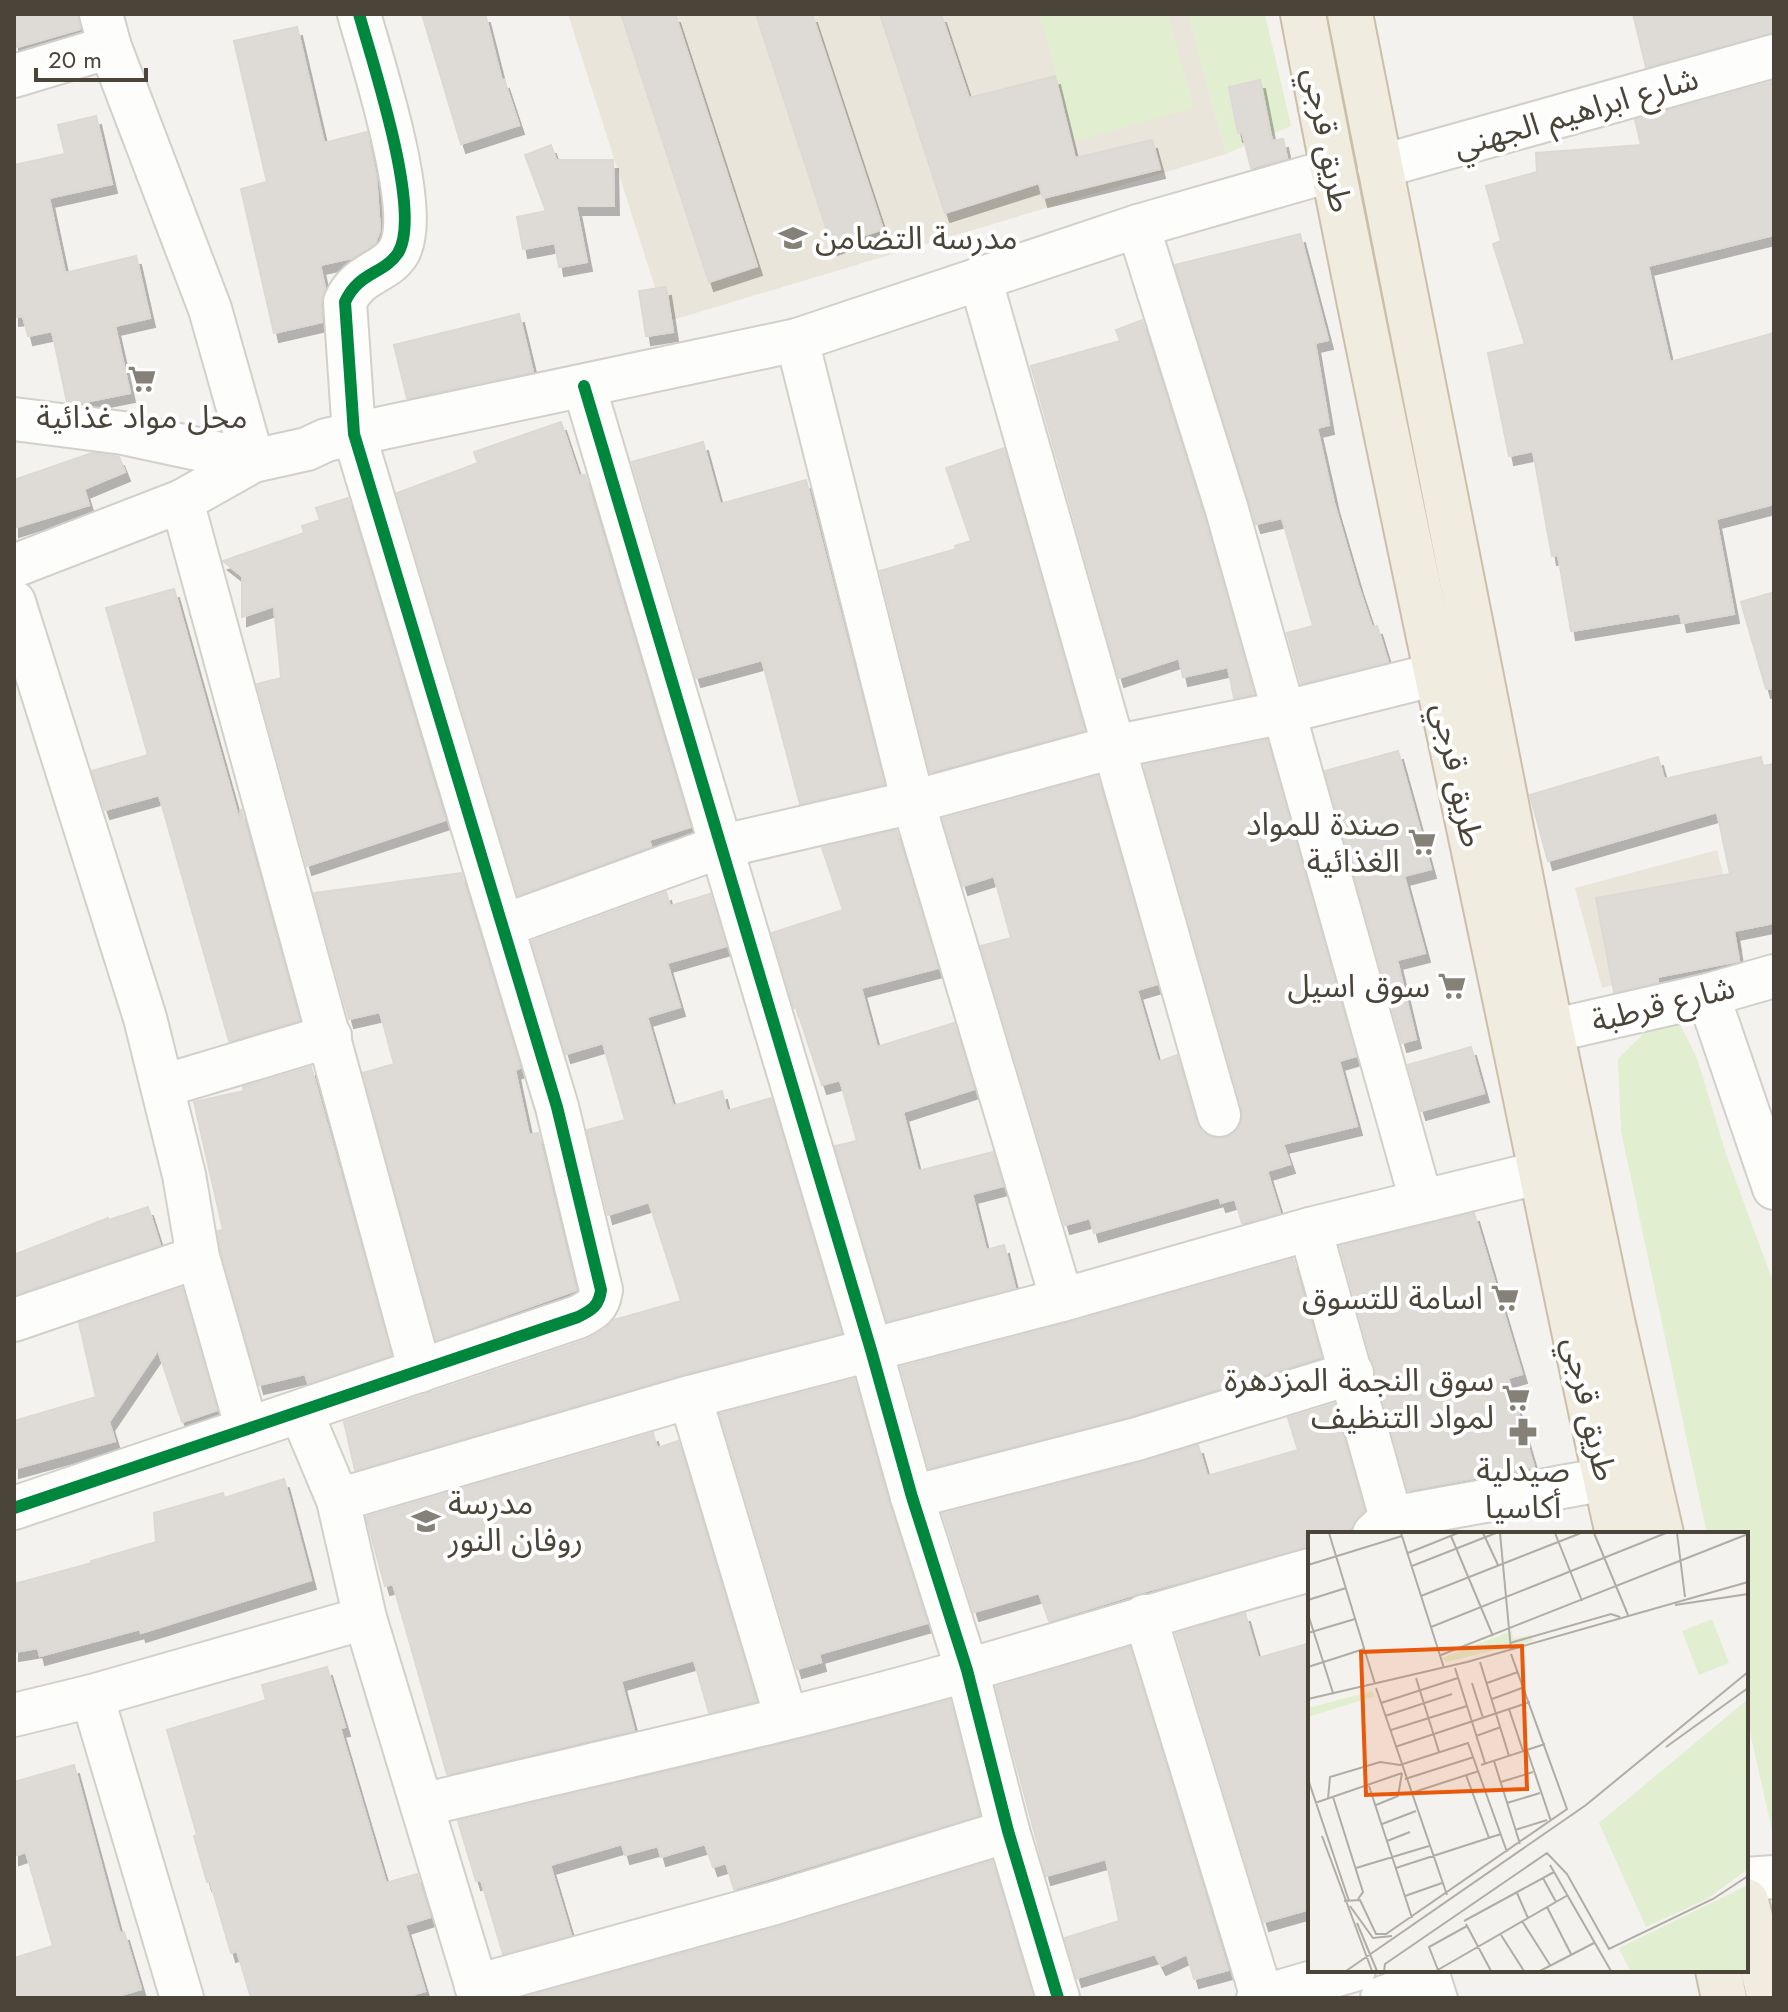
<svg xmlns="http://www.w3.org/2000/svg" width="1788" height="2012" font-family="Jost,'Noto Sans Arabic',sans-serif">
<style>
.education{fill:#eae5da}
.green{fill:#e1eecf}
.building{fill:#dedbd6;stroke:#dcd9d4;stroke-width:2;filter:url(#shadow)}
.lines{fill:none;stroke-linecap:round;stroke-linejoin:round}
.service-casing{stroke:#d2d0cb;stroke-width:26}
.minor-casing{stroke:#d2d0cb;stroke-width:46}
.trunk-casing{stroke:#ccbfa9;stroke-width:48}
.service{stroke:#fdfdfc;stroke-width:22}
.minor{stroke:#fdfdfc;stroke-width:42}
.trunk{stroke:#f0ece0;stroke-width:44}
.cycleway-casing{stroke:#fff;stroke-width:17}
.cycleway{stroke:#00873e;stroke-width:12}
.labels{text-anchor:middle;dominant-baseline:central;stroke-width:8;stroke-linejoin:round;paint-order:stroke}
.street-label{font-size:32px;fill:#4b4439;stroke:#fff}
.poi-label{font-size:32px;fill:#4b4439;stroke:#fff;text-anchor:end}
.inset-road{fill:none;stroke:#b0aca6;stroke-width:2}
.view{fill:#e8590c;fill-opacity:0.15;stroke:#e8590c;stroke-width:4}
.inset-edge{fill:none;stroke:#4b4439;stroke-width:4}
</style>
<defs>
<filter id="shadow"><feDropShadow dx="5" dy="9" stdDeviation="0" flood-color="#0004"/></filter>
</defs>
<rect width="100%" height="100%" fill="#f4f2ee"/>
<g class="education">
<path d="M568 14H1188L1226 154 666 322Z"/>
<path d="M1717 850 1743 951 1602 988 1575 888Z"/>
</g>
<g class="green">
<path d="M1039 14H1168L1194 108 1075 141Z"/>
<path d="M1188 14H1265L1291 126 1226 154Z"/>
<path d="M1679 1022 1697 1058 1727 1157 1774 1284V1839L1746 1714V1534H1707L1621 1131 1618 1059 1654 1023Z"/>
</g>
<g class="building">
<path d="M14 14H78L80 29 14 48Z"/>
<path d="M422 14H485L502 81 504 80 519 125 461 144Z"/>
<path d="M621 14H675L757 266 709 282Z"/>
<path d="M756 14H812L883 229 832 246Z"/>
<path d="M880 14H941L969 98 1055 76 1075 158 1152 140 1160 169 1043 198 1039 183 945 213Z"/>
<path d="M1633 14H1774V33L1646 67Z"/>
<path d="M297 27 324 143 367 132 376 176 380 230 375 243 352 258 320 265 325 288 321 303 322 322 274 333 241 189 267 182 234 41Z"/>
<path d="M1260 80 1272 141 1283 139 1287 158 1251 168 1242 132 1238 133 1229 87Z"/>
<path d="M1771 82 1774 92V235L1648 266 1670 362 1774 333V504L1716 519 1734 614 1682 623 1680 613 1571 631 1558 555 1552 556 1533 451 1509 456 1488 353 1525 344 1493 244 1501 241 1486 186 1537 172 1536 153 1641 145 1635 120Z"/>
<path d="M96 116 112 184 49 198 65 273 136 256 150 318 115 326 130 393 80 403 67 402 52 331 28 336 23 316 14 317V165L65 154 58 125Z"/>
<path d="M551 145 556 160H613L614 206H576L587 262 559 267 555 243 523 249 517 217 546 211 525 155Z"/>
<path d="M1300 234 1328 340 1315 343 1329 425 1317 428 1334 503 1358 585 1372 627 1377 626 1388 662 1301 683 1287 633 1313 626 1282 518 1256 524 1175 265Z"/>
<path d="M666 287 673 332 646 336 639 291Z"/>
<path d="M519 314 533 372 407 398 394 345Z"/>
<path d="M1142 320 1204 517 1254 694 1234 698 1228 667 1183 677 1179 658 1119 678 1031 366 1120 341 1116 330Z"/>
<path d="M561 422 579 476 585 475 690 827 649 840 651 846 518 895 397 493 478 463 474 452Z"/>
<path d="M703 442 720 504 806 480 884 784 800 804 762 660 696 678 632 462Z"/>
<path d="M1004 448 1084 730 930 772 880 571 956 549 955 546 971 541 946 468Z"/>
<path d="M92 453 119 457 125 472 84 489 89 505 14 528V480Z"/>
<path d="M348 498 445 820 307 866 257 684 281 678 274 606 242 617V576L223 561 304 533 302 526 320 520 316 508Z"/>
<path d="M174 589 240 823 241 809 299 1020 229 1041 159 795 105 810 92 771 148 755 106 608Z"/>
<path d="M1774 592V688L1766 689 1741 602Z"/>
<path d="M1267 740 1356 1056 1339 1061 1357 1126 1283 1144 1290 1164 1267 1171 1280 1213 1242 1223 1235 1199 1221 1203 1219 1197 1094 1233 1090 1218 1065 1225 981 946 1011 938 994 876 963 886 943 819 1097 776 1157 984 1137 990 1158 1062 1177 1055 1196 1122 1203 1133 1214 1138H1225L1237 1131 1242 1120V1108L1144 765Z"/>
<path d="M1398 751 1431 869 1404 876 1425 953 1397 960 1416 1039 1402 1043 1325 771Z"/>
<path d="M1658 757 1664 779 1761 757 1763 766 1774 764V923L1734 931 1739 961 1657 977 1658 982 1614 992 1596 898 1730 874 1717 812 1548 861 1530 795Z"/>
<path d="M896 830 938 968 861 988 877 1047 954 1023 974 1089 903 1112 918 1171 993 1152 1003 1186 972 1194 986 1250 1004 1245 1015 1288 887 1321 835 1146 857 1141 840 1080 822 1085 796 1007 794 1008 772 933 843 910 822 848Z"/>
<path d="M461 873 520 1068 515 1070 529 1135 538 1133 576 1290 436 1340 363 1073 394 1064 380 1012 349 1019 314 893Z"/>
<path d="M666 892 670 906 710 894 726 946 667 963 680 1007 647 1017 673 1106 722 1091 727 1111 771 1098 841 1333 683 1374 355 1470 344 1422 586 1340 604 1330 614 1320 681 1301 649 1202 608 1215 587 1130 625 1120 603 1043 566 1054 532 941Z"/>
<path d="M1471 1047 1484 1093 1421 1111 1408 1065Z"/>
<path d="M311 1067 391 1355 308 1383 305 1374 259 1385 221 1252 218 1231 223 1230 194 1102 244 1091 243 1087Z"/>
<path d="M148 1207 160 1245 16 1294 14 1255 108 1218 109 1220Z"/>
<path d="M1474 1213 1522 1374 1508 1378 1534 1467 1408 1490 1340 1246Z"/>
<path d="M1293 1259 1321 1357 1130 1416 929 1468 901 1367 1068 1323Z"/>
<path d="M182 1288 217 1410 182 1422 158 1350 109 1422 115 1441 14 1469V1421L96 1397 79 1323Z"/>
<path d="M854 1379 889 1504 927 1623 819 1654 821 1662 797 1669 720 1414Z"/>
<path d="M1334 1404 1364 1510 1351 1528 1328 1534H1310V1547L1139 1593 1049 1621 1039 1593 974 1612 943 1514 1143 1462 1198 1445 1207 1476 1298 1450 1288 1418Z"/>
<path d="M653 1433 657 1448 678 1441 756 1701 709 1713 694 1660 621 1681 634 1730 447 1774 393 1584 385 1586 366 1517Z"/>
<path d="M284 1479 311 1580 141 1633 140 1629 40 1656 38 1648 14 1652V1584L92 1563 91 1561 156 1542 154 1513 223 1493 224 1498Z"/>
<path d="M1245 1613 1258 1658 1310 1643V1909L1264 1922 1176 1634Z"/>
<path d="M1130 1647 1228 1970 1194 1979 1187 1954 1161 1966 1155 1954 1077 1978 1065 1938 1119 1921 1106 1859 1046 1876 996 1687Z"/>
<path d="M327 1667 345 1727 340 1728 386 1883 417 1874 430 1917 405 1925 425 1991 403 1998H251L237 1951 231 1953 210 1881 207 1882 194 1836 197 1835 167 1730 266 1700 262 1685Z"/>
<path d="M950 1700 979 1815 734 1889 726 1863 713 1867 705 1844 661 1857 658 1846 625 1855 622 1844 550 1865 571 1935 503 1954 481 1880 476 1881 458 1821 770 1747Z"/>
<path d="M74 1765 120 1934 124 1932 141 1989 111 1998H14V1958L53 1946 26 1852 14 1856V1782Z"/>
<path d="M992 1861 1033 1998H522L782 1926Z"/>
</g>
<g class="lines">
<defs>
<path id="service" d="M1437 1970 1446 1998"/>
<g id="minor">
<path d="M101 14 110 47 210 309 253 461"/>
<path d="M14 76 110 47"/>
<path d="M1379 167 1774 56"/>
<path d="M1138 226 1227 510 1421 1200"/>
<path d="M980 278 1219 1115"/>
<path d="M797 340 913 802 1062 1300"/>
<path d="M584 386 871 1350 912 1497 967 1670 1008 1831 1058 1998"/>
<path d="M14 419 123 433 253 461"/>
<path d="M182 501 420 1371"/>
<path d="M14 566 182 501 253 461 307 449 326 440 797 340 1138 226 1333 170"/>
<path d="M14 602 145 1018 184 1175 198 1257 247 1429"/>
<path d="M503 926 719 847 913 802 1113 747 1285 712 1437 674"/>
<path d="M1708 995 1774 1188"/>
<path d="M1551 1031 1708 995 1774 976"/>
<path d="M163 1086 330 1036"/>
<path d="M1310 1229 1391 1518"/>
<path d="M14 1320 198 1257"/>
<path d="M690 1397 786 1717"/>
<path d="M301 1412 338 1500 365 1618 480 1998"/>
<path d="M912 1497 1137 1439 1352 1373"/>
<path d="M338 1500 690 1397 1062 1300 1310 1229 1542 1172"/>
<path d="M14 1508 578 1317C592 1310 599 1306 601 1290L557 1107 354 434 345 302C358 272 384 274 398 253 423 213 372 61 359 14"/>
<path d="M1374 1534 1391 1518 1606 1479"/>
<path d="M1145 1616 1262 1997"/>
<path d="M92 1696 182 1998"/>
<path d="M14 1715 92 1696 365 1618"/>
<path d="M422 1805C604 1761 788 1722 968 1670 1082 1637 1195 1602 1310 1570"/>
<path d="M1746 1879 1774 1877"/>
<path d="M476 1986 775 1903 1008 1831"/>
<path d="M1258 1998 1354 1970"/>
<path d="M1382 1998 1414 1986 1429 1970"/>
</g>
<g id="trunk">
<path d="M1303 14C1362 326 1429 636 1494 946 1536 1142 1574 1339 1618 1534"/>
<path d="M1350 14 1551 1031 1613 1325 1661 1534"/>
<path d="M1746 1901 1770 1998"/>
<path d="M1718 1970 1724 1998"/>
</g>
</defs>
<use href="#service" class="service-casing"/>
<use href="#minor" class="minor-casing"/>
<use href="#trunk" class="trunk-casing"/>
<use href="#service" class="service"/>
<use href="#minor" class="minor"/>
<use href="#trunk" class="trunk"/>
<defs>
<g id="cycleway">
<path d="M584 386 871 1350 912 1497 967 1670 1008 1831 1058 1998"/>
<path d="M14 1508 578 1317C592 1310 599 1306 601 1290L557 1107 354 434 345 302C358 272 384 274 398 253 423 213 372 61 359 14"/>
</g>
</defs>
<use href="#cycleway" class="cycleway-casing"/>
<use href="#cycleway" class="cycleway"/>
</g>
<defs>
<symbol id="school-bare" viewBox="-9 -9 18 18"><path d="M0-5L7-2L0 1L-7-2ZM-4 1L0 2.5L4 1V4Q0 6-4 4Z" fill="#868178" stroke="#fff" stroke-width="2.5" paint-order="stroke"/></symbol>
<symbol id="supermarket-bare" viewBox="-9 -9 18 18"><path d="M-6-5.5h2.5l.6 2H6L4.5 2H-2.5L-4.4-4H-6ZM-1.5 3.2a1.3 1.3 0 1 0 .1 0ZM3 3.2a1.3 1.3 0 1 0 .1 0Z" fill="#868178" stroke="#fff" stroke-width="2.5" paint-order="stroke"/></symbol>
<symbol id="pharmacy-bare" viewBox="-9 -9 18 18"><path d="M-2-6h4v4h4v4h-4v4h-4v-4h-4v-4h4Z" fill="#868178" stroke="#fff" stroke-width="2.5" paint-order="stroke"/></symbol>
</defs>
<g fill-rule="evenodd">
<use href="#school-bare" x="773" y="218" width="40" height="40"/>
<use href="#supermarket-bare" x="122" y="359" width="40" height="40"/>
<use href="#supermarket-bare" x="1402" y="822" width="40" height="40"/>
<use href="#supermarket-bare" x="1432" y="966" width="40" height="40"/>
<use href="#supermarket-bare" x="1485" y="1278" width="40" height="40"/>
<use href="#supermarket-bare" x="1496" y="1378" width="40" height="40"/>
<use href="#pharmacy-bare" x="1503" y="1412" width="40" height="40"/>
<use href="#school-bare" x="406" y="1501" width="40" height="40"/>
</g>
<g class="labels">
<g class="street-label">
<text transform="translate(1576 112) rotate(-16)">شارع ابراهيم الجهني</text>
<text transform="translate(1328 140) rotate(79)">طريق قرجي</text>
<text transform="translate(1458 775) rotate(78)">طريق قرجي</text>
<text transform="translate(1663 1004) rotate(-14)">شارع قرطبة</text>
<text transform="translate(1590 1409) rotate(77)">طريق قرجي</text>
</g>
<g class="poi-label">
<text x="815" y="238" text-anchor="start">مدرسة التضامن</text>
<text x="142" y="417" text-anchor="middle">محل مواد غذائية</text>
<text x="1400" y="824">صندة للمواد<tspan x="1400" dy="37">الغذائية</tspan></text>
<text x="1430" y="986">سوق اسيل</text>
<text x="1483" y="1298">اسامة للتسوق</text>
<text x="1494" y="1380">سوق النجمة المزدهرة<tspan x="1494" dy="37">لمواد التنظيف</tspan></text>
<text x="1523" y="1470" text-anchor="middle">صيدلية<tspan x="1523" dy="37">أكاسيا</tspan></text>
<text x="448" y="1503" text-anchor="start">مدرسة<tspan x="448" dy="37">روفان النور</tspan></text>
</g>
</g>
<g transform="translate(1308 1532)">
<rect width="440" height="440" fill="#f4f2ee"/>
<path d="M404 87 421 131 391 143 374 99ZM204 99 205 107 223 103 225 109 138 130 134 126ZM64 159 67 164 0 185V176ZM440 167V337L399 367 338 395 291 291ZM440 353V439H322L311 416Z" fill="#e1eecf"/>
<path class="inset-road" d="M21 1 67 152M93 1 136 136M175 1 190 33M192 1 203 118M247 1 274 69M286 1 320 83M369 1 377 65M143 4 185 104M100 21 150 1M0 33 94 4M104 34 188 1M113 64 273 1M0 68 38 56M367 73 440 62M0 82 25 161M123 95 358 1M0 101 47 87M202 111 303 82 312 85M133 123 440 2M172 130 201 224M0 135 56 117M147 136 177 231M108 146 131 220M164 151 175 186M179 151 210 140M68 156 139 363M0 167 159 130 440 50M184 167 214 156M73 171 150 146M201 177 215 219M77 184 144 162M83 198 159 174M168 204 193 195M87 215 222 170M358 215 440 156M219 218 243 289M186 229 212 312M173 233 237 212M158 243 181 306M0 247 41 369M97 247 166 225M193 250 225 240M61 254 104 386M103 261 171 239M25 265 55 360 50 367M20 267 22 245 72 230 92 233 160 211 199 320M7 271 94 241M199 271 232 261M68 273 90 264 94 241M74 292 108 279M207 298 239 288M14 304 64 439M79 309 102 300M242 333 303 439M48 336 121 314M88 336 193 302M235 346 248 370M209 361 220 386M97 364 134 351M36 369 52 368 68 402H78L259 277 203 122M42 374 65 406 84 404M239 375 263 422M156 389 246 340M214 389 242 433M49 391 69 439M158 392 183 439M193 403 216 439M130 438 121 415 159 394M38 439 278 273 440 140M76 439 77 432 239 321 259 342 301 417 405 367 440 344M128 439 260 363M232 439 286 411"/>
<path class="view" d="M214 114 219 257 58 263 53 120Z"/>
<rect width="440" height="440" class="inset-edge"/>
</g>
<rect width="1788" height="2012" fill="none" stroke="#4b4439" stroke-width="32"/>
<path d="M36 68v12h110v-12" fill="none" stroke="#4b4439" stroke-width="4"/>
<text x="48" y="68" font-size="24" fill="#4b4439" stroke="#ffffff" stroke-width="6" paint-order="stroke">20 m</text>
</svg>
